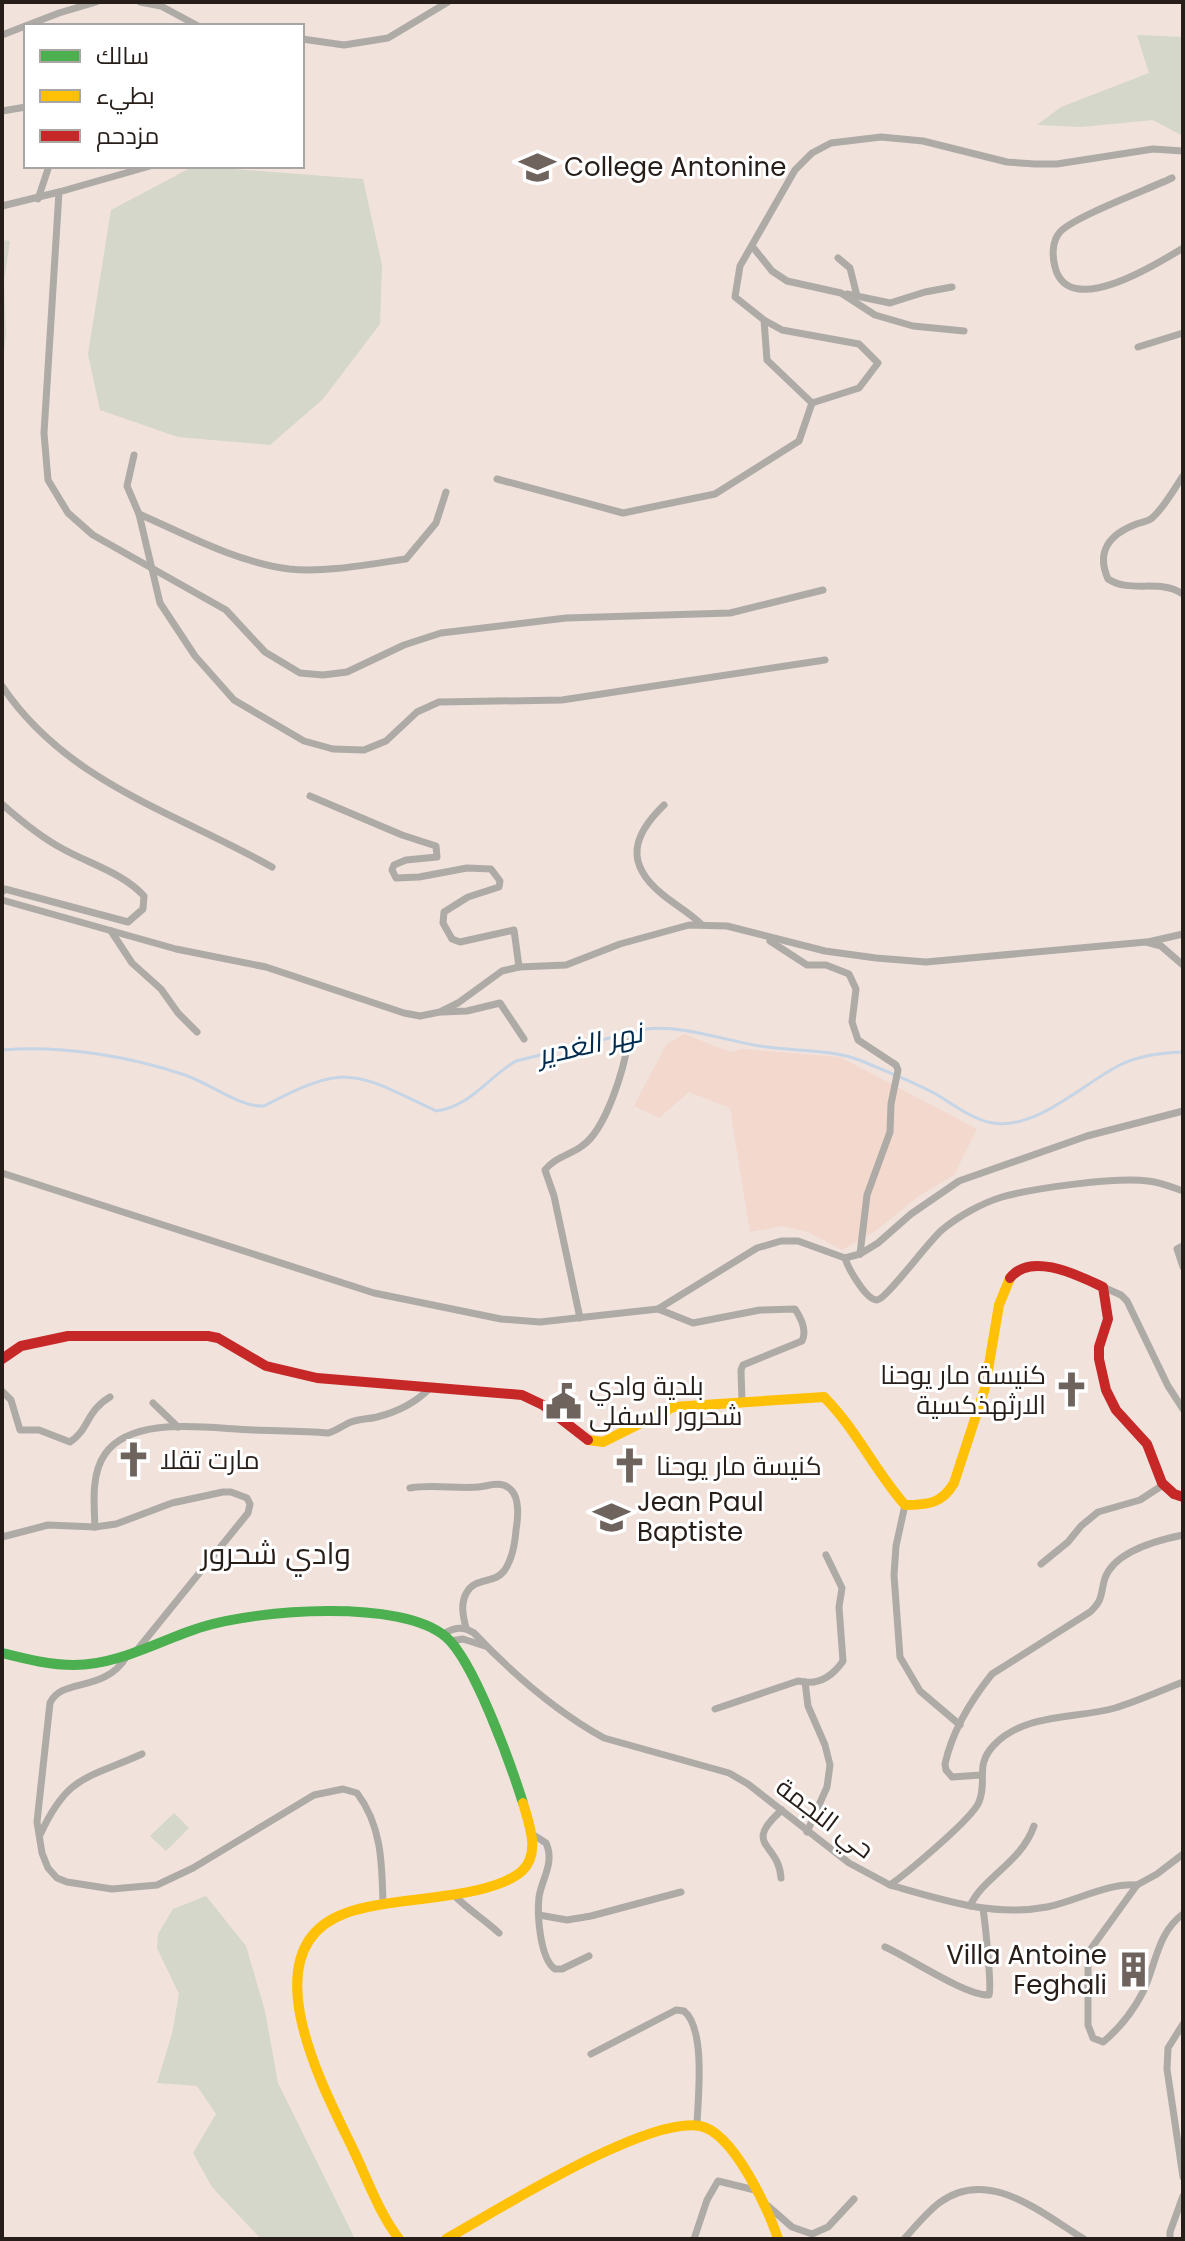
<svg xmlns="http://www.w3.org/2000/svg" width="1185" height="2241" font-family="Poppins,Cairo,sans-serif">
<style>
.built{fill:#f2d8cd}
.green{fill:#d4d7c9}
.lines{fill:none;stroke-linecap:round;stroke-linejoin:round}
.stream{stroke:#c6d5e6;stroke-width:3}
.street{stroke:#aeaba6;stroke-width:7}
.fast{stroke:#4caf50;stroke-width:10}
.slow{stroke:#ffc107;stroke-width:10}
.jam{stroke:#c62828;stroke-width:10}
.labels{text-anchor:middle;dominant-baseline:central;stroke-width:6;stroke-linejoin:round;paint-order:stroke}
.poi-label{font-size:26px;fill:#271e19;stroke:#fff;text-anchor:start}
.street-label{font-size:26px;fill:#271e19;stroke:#fff}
.water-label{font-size:28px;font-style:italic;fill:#002b4f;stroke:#fff}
.quarter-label{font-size:30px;fill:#271e19;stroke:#fff}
</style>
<rect width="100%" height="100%" fill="#f1e2dc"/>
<path class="built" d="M684 1034 730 1052 743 1049 840 1057 977 1129 954 1175 916 1198 877 1230 842 1250 808 1232 783 1226 750 1232 730 1108 689 1092 659 1118 634 1106 666 1045Z"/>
<g class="green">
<path d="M1137 35 1183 37V136L1153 120 1081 127 1037 125 1061 107 1149 73Z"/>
<path d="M194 166 363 179 382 265 380 324 323 399 270 445 178 437 100 410 88 354 111 210Z"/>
<path d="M2 240 10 241 4 281 6 334 2 371Z"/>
<path d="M174 1813 189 1828 166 1851 150 1836Z"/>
<path d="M206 1896 246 1946 265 2011 278 2083 355 2239H261L212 2187 193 2153 216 2114 197 2086 157 2083 172 2034 179 1994 157 1948 158 1934 173 1909Z"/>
</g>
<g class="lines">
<path class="stream" d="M2 1050C62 1045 128 1056 185 1075 209 1083 241 1108 264 1106 348 1062 354 1072 436 1111 470 1107 488 1077 516 1061L646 1029C685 1025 722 1040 760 1046 793 1052 830 1048 862 1061 885 1071 911 1081 934 1093 953 1104 971 1119 993 1123 1036 1130 1083 1084 1118 1066 1139 1055 1161 1053 1183 1052"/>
<g class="street">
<path d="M140 2 161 6 198 26"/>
<path d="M2 35 59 13 96 2"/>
<path d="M302 39 344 45 388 38 448 2"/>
<path d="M2 111 26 107"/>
<path d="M150 166 59 192 44 433 48 480 68 513 93 535 226 610 265 652 300 673 323 675 347 672 404 645 441 633 566 618 730 613 823 590"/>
<path d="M1172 178C1149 189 1073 217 1060 232 1052 241 1052 256 1055 267 1068 320 1157 264 1183 248"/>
<path d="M38 199 49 166"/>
<path d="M2 206 59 192"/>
<path d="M752 246 772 271 787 281 841 293 875 315 913 326 964 331"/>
<path d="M838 258 850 268 857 296"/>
<path d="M847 294 890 303 925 292 952 287"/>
<path d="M764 320 767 360 812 403 859 388 878 363 859 344 782 330 764 320 735 297 740 266 795 170 812 153 831 143 881 137 923 141 1007 162 1035 164H1057L1153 149 1183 151"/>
<path d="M1138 347 1183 333"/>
<path d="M134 455 127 486 139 514"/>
<path d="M1183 476C1174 489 1164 508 1152 518 1148 522 1140 522 1134 525 1109 535 1096 552 1108 579 1131 594 1159 578 1183 594"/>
<path d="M497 479 623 513 715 494 799 441 812 403"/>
<path d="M446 492 436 523 406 559C370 564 326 573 289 569 236 562 187 535 139 514L160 603 195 656 234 700 304 741 333 749 364 750 386 741 417 712 439 702 562 700 825 660"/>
<path d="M2 686C67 783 175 812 272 867"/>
<path d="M310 796 402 835 436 846 437 857 406 860 394 865 392 870 396 878 419 877 467 868 491 869 500 881 499 887 468 897 444 912 443 923 452 939 460 942 514 930 519 967"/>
<path d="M2 804C21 821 41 837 63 849 90 864 123 873 144 896L143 909 128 922 5 889 2 892"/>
<path d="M664 805C633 835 624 863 662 894 675 905 689 912 701 924"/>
<path d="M2 900 176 949 266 967 404 1013 420 1016 440 1012 458 1003 502 971 519 967 566 965 620 944 689 925 727 926 825 951 876 958 926 962 1146 942 1161 946 1183 965"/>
<path d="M111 931 132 963 161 989 178 1013 197 1032"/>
<path d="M770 941 807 965H826L849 974 856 989 852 1022 858 1040 896 1065 898 1070 891 1104 890 1132 867 1195 860 1254"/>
<path d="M1148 942 1183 934"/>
<path d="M443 1012 467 1011 500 1003 524 1039"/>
<path d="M2 1173 374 1293 501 1319 540 1322 658 1309 757 1248 781 1241H798L845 1258 860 1254 878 1243 911 1214 959 1181 1087 1136 1183 1111"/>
<path d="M1183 1246 1177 1249 1183 1267"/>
<path d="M845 1258C848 1268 866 1300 877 1300 887 1299 929 1240 943 1229 959 1216 982 1203 1002 1197 1034 1188 1115 1177 1148 1181 1160 1182 1171 1187 1183 1191"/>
<path d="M1103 1287 1121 1295 1127 1301 1168 1386 1183 1409"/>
<path d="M658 1309 693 1323 760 1310 795 1309C801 1318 807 1331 802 1341L743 1365 741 1370 742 1403"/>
<path d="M580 1318 554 1196 545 1170C555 1157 570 1155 582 1146 606 1130 624 1069 628 1042"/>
<path d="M2 1391 11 1400 20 1430H39L70 1442C89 1430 86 1411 110 1397"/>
<path d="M153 1403 178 1427"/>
<path d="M410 1488C433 1484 456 1489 479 1487 489 1486 500 1481 509 1488 520 1496 518 1518 516 1530 515 1543 512 1560 504 1571 494 1584 476 1577 467 1592 460 1603 463 1616 466 1628"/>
<path d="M905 1505 896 1546 894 1575 900 1657 920 1691 960 1725"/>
<path d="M95 1527C94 1503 91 1474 105 1454 133 1414 212 1429 253 1430 278 1431 303 1431 328 1433 337 1431 343 1425 351 1422 359 1419 369 1419 377 1417 397 1412 415 1403 429 1389"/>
<path d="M2 1537 48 1525 95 1527 116 1524 172 1503 223 1492H231L247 1498 250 1504 248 1513 137 1650"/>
<path d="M1041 1564 1068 1542 1081 1526 1098 1512 1140 1500 1163 1485"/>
<path d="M443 1634C455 1627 463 1626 474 1633 511 1672 557 1712 604 1738L729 1773 748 1784 849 1863 890 1885C908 1872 972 1819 979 1802 988 1780 974 1766 994 1745 1024 1713 1076 1719 1115 1708 1138 1701 1160 1691 1183 1682"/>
<path d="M450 1641 463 1639 485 1646"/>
<path d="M127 1656C104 1694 62 1677 50 1703L37 1822 42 1853 48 1868 57 1878 67 1882 112 1889 157 1885 193 1868 314 1795 343 1789 357 1793C382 1826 382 1864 383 1904"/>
<path d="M805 1682C822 1684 834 1674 843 1661L839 1607 842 1588 826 1555"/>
<path d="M715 1709 798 1681 805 1682 808 1706 825 1745 830 1765 827 1787 807 1832"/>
<path d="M981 1775 952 1777 946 1770 945 1764C952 1732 972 1699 992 1674L1090 1612C1104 1599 1100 1594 1105 1578 1115 1551 1158 1540 1183 1535"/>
<path d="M532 1834 546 1843C555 1863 542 1878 539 1897 537 1915 540 1959 555 1969H562L589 1956"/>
<path d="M40 1835C68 1774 87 1779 142 1754"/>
<path d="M1183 1854 1157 1874 1137 1885 1090 1950 1088 1964V2025L1093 2038 1103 2042C1119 2029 1133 2011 1143 1992 1156 1965 1157 1933 1183 1914"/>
<path d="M781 1878C779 1842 741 1846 782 1810"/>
<path d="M890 1885C942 1900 993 1917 1047 1907 1076 1901 1107 1883 1137 1885"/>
<path d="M454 1895C467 1909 484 1919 499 1933"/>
<path d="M970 1906C983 1877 1021 1863 1034 1826"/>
<path d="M539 1915 567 1920 591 1916 681 1892"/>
<path d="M885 1947C910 1958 966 1996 989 1995 992 1988 985 1921 983 1909"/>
<path d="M1183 2024 1168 2048 1167 2069 1183 2177"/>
<path d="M591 2054 676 2010 684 2011C706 2029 698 2098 697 2124"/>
<path d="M768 2206 792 2227 812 2234 828 2227 854 2199"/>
<path d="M694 2239 707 2200 718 2181 759 2191"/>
<path d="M904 2239C915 2227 926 2213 939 2203 988 2166 1041 2213 1084 2239"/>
<path d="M1170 2239V2232L1183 2196"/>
</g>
<path class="fast" d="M2 1653C26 1659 49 1665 74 1665 119 1665 160 1640 202 1627 256 1610 401 1598 446 1637 474 1661 511 1765 523 1803"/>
<g class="slow">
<path d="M588 1440 603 1442 673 1407 824 1397C856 1429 875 1471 905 1505 927 1505 942 1504 954 1483L985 1388 999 1305 1010 1278"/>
<path d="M399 2239C378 2211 367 2178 352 2147 323 2087 248 1948 346 1913 391 1896 488 1901 522 1871 541 1853 529 1824 523 1803"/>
<path d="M446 2239C498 2210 646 2116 700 2126 733 2132 769 2210 778 2239"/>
</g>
<g class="jam">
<path d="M1010 1278C1031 1251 1079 1276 1103 1287L1108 1319 1099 1347V1359L1106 1390 1116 1410 1147 1444 1162 1483 1174 1494 1183 1497"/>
<path d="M2 1359 21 1346 68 1336H208L218 1338 266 1366 317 1378 522 1395 543 1405 588 1440"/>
</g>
</g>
<defs>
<symbol id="school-bare" viewBox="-9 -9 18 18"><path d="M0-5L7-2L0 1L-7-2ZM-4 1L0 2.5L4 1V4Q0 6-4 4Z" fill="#6e635d" stroke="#fff" stroke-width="2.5" paint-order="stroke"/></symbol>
<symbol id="church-bare" viewBox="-9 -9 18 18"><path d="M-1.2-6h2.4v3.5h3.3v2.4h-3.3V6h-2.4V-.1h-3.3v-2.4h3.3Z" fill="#6e635d" stroke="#fff" stroke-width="2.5" paint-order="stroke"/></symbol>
<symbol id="civic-bare" viewBox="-9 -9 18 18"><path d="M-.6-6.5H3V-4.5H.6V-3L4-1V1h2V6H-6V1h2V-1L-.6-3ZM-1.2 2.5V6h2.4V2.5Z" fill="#6e635d" stroke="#fff" stroke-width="2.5" paint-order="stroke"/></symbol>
<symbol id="building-bare" viewBox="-9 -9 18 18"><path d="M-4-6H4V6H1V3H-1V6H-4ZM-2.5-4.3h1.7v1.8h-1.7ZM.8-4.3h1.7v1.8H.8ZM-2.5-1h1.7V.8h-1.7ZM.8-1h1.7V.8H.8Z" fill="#6e635d" stroke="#fff" stroke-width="2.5" paint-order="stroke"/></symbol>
</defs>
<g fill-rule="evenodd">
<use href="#school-bare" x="512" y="142" width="51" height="51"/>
<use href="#church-bare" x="1046" y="1364" width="51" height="51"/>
<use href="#civic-bare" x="538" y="1376" width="51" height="51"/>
<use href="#church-bare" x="108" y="1434" width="51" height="51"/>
<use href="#church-bare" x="604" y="1440" width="51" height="51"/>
<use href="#school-bare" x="586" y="1492" width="51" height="51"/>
<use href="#building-bare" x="1108" y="1944" width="51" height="51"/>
</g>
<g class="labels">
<g class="poi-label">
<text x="564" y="167">College Antonine</text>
<text x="1046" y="1375" text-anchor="end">كنيسة مار يوحنا<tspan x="1046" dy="30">الارثهذكسية</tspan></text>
<text x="589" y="1386">بلدية وادي<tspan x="589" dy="30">شحرور السفلى</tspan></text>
<text x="160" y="1460">مارت تقلا</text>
<text x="656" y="1466">كنيسة مار يوحنا</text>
<text x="637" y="1502">Jean Paul<tspan x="637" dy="30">Baptiste</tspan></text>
<text x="1107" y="1955" text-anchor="end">Villa Antoine<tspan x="1107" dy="30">Feghali</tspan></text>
</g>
<g class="street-label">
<text transform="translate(825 1818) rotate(37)">حي النجمة</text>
</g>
<g class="water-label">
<text transform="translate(590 1044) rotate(-13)">نهر الغدير</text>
</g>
<g class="quarter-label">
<text x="276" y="1553">وادي شحرور</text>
</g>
</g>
<rect width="1185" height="2241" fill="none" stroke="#271e19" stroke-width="8"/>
<rect x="24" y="24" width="280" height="144" fill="#ffffff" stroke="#a9a5a3" stroke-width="2"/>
<rect x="40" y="50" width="40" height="12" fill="#4caf50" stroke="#a9a5a3" stroke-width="2"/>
<text x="96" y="64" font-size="24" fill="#271e19">سالك</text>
<rect x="40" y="90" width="40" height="12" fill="#ffc107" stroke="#a9a5a3" stroke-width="2"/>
<text x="96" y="104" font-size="24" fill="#271e19">بطيء</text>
<rect x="40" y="130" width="40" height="12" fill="#c62828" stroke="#a9a5a3" stroke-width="2"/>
<text x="96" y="144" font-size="24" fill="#271e19">مزدحم</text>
</svg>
